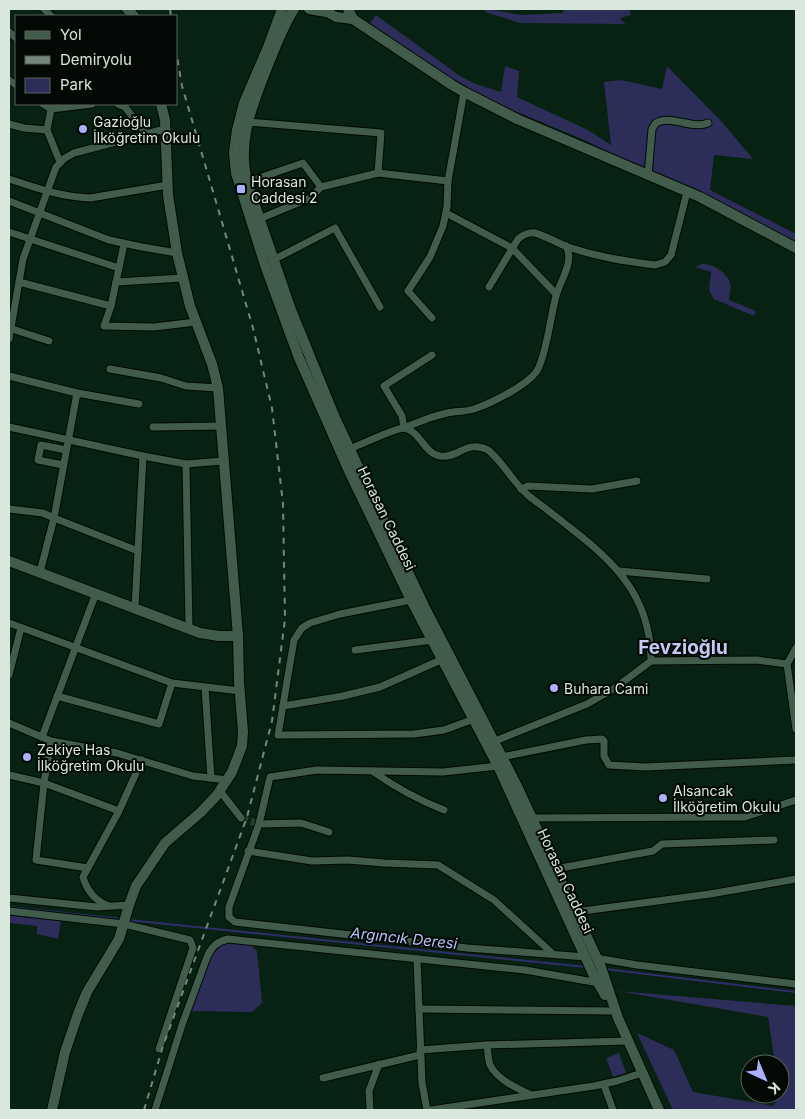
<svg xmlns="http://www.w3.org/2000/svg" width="805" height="1119" font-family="Inter,sans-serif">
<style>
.green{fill:#2d2d59}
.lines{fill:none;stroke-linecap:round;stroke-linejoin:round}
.stream{stroke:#2f2e6b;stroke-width:2}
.street-tunnel{stroke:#263f30;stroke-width:7;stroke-dasharray:7 3.5;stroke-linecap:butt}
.street-casing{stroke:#000a01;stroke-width:9}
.secondary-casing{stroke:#000a01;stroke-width:12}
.street{stroke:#415c4a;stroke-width:7}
.secondary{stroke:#415c4a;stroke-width:10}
.rail{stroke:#74887b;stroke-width:2;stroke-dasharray:6 6;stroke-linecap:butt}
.poi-dot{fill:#aab0fb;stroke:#020803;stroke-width:2}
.labels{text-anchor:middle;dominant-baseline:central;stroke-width:4;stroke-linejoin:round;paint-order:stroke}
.poi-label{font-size:14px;fill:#d9e8dd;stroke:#020803;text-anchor:start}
.street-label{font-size:14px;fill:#d9e8dd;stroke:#020803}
.water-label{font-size:15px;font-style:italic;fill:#bac0f9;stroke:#020803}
.district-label{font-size:19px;font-weight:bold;fill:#c4c8f3;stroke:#020803}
</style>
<rect width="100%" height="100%" fill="#072112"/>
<g class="green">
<path d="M487 9 521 15 563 13 564 9H629L631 15 620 18 625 24 520 23 485 12Z"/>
<path d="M376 15 460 76 476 84 501 92 505 66 519 71 517 97 588 130 611 145 604 82 621 80 662 89 667 66 721 121 753 159 714 155 710 190 796 234V243L582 139 512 110 458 84 369 24Z"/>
<path d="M702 264C715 264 728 273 731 286L729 300 756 311 754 316 714 299 709 290 711 272 695 267Z"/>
<path d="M9 914 61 920 58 939 37 934V926L9 923Z"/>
<path d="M247 942 257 951 262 1003 252 1012 183 1011 205 952 213 943Z"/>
<path d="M618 991 796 1006V1110H673L637 1033 674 1050 693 1092 774 1106 778 1094H780V1064H775L768 1017Z"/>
<path d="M619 1053 626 1073 613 1077 606 1058Z"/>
</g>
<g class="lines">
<g class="stream">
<path d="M9 907 121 919"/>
<path d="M128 920 586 967"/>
<path d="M605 969 796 992"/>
</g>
<path class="street-tunnel" d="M241 818 259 824"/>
<defs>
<g id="street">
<path d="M44 9 51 16"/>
<path d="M9 32 16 38"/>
<path d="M9 80 16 85"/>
<path d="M43 104 51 109"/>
<path d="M118 104 125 107 146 134"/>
<path d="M247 122 381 133 378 173"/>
<path d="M9 124 24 128 47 130"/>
<path d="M60 162 47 130 51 109 92 104"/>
<path d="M648 176 652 129 656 123C671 114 692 130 708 123"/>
<path d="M9 179C36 188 61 197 90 198L168 185"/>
<path d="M247 182 303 163 321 187"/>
<path d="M9 201 109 240 142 247 177 253"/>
<path d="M446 213 512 248 556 294"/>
<path d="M259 219 310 198 321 187 378 173 448 181"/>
<path d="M9 232 119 268"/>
<path d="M124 244 111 306 104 326 154 327 196 322"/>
<path d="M273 260 335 228 380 307"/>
<path d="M19 282 111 306"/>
<path d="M116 282 183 278"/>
<path d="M489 287 518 239C523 235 528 232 535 233 546 236 557 243 568 247 598 257 624 261 655 265L665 262 671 255 687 192"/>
<path d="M432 318 408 291 430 257 443 226 447 207 448 181 464 92"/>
<path d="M9 328 49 341"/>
<path d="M9 339 23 259 56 167 65 158 74 153 165 129"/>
<path d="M432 355 384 386 402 416 404 428C419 422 432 416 447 413 456 411 465 412 474 409 490 404 533 383 539 367 548 345 550 319 556 296 560 281 575 261 566 246"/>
<path d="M110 369 161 378 186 386 218 388"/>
<path d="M9 376 77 393 139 404"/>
<path d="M77 393 54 518 138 551"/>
<path d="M9 427 143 456 186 464 223 461"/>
<path d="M153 427 222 426"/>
<path d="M350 449C360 445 395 428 404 428 412 429 417 436 422 442 427 448 432 455 440 456 458 459 467 439 488 450 504 463 513 483 529 496 536 502 543 506 550 512 604 554 651 587 651 661"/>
<path d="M186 464 189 629"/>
<path d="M63 465 38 460 41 445 66 450"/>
<path d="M521 489 528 486 592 489 637 481"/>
<path d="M9 509 43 513 54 518 40 572"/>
<path d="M619 571 707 579"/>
<path d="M411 600 340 614 310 623 302 628 294 640 278 735 414 734 444 730 474 719"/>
<path d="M135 608 143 456"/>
<path d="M9 623 172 683 240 691"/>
<path d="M796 648 787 664 796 729"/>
<path d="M355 650 433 640"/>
<path d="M9 675 21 628"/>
<path d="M205 687 211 778"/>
<path d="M57 696 159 724 172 683"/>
<path d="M283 706 343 696 380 687 443 659"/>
<path d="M9 723 51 741 117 753 193 776 228 780"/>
<path d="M42 737 96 593"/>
<path d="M51 741 44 783 36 860 88 868"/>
<path d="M495 741 587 704 615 688 651 661 757 660 787 664"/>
<path d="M502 757 586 740 602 739 604 741V756L609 765 645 767 796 760"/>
<path d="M498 766 443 772 317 770 270 777 259 824 229 907V917L235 922 467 948 586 957"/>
<path d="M372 771C395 787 418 800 444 810"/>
<path d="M9 775 44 783 119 811"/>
<path d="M220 791 241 818"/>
<path d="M532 818 745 817 796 800"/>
<path d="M259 824 301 823 329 832"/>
<path d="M248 851 312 861 348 860 384 863 438 865 494 900 553 954"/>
<path d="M555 869 653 851 662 844 774 840"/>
<path d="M9 898 97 907 129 905"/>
<path d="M109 906C95 901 87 891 83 877L119 811 142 760"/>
<path d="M9 911 124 924 190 940 193 948 159 1049"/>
<path d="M575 912 710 894 796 879"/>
<path d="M596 958 637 965 796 984"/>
<path d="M417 959 422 1083 427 1110"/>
<path d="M419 1009 614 1011"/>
<path d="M487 1045C488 1051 488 1060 490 1065 497 1079 516 1088 529 1094"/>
<path d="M420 1050 487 1045 628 1041"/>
<path d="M323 1078 420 1055"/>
<path d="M604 1085 613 1110"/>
<path d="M155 1110 182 1025 207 957C211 947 217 941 228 939L525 970 599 983"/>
<path d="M370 1110 369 1091 379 1064"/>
<path d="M431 1110 594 1086 617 1081 642 1073"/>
</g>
<g id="secondary">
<path d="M127 9 134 16"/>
<path d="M282 9 268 47 244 103 237 130 234 153 236 173 265 265 299 358 349 471 411 600 498 766 594 976 605 995"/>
<path d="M294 9C283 26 276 46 268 65 252 105 235 145 249 188L291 310 335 418 424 606 517 786 601 967 618 1018 659 1110"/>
<path d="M309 9 326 12"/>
<path d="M322 9 336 17 353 19"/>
<path d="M348 9 353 19 452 85 464 92 517 119 700 197 796 248"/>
<path d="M9 561 200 633 219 636H238"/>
<path d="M52 1110 65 1052 78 1014 87 992 119 939 129 905 136 886 165 843 201 812 217 795 232 772 242 746 243 732 239 682 238 636 218 388 212 364 190 306 177 253 168 195 165 120 161 104"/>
</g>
</defs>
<use href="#street" class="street-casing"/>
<use href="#secondary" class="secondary-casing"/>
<use href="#street" class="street"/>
<use href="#secondary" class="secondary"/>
<g class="rail">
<path d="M170 9 171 16"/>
<path d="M144 1110 163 1046 247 817 272 721 285 619 283 504 272 408 253 328 182 86 176 51"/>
</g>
</g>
<g class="poi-dot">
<circle cx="83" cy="129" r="5"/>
<rect x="236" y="184" width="10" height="10" rx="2.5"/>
<circle cx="554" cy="688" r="5"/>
<circle cx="27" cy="757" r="5"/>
<circle cx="663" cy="798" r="5"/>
</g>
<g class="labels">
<g class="poi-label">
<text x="93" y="121">Gazioğlu<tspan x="93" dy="16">İlköğretim Okulu</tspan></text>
<text x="251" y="181">Horasan<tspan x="251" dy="16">Caddesi 2</tspan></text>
<text x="564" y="688">Buhara Cami</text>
<text x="37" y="749">Zekiye Has<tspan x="37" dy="16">İlköğretim Okulu</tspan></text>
<text x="673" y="790">Alsancak<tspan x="673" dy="16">İlköğretim Okulu</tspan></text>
</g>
<g class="street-label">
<text transform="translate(387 518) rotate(64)">Horasan Caddesi</text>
<text transform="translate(566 881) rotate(65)">Horasan Caddesi</text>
</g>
<g class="water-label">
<text transform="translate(404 938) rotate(6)">Argıncık Deresi</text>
</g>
<g class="district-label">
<text x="683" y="647">Fevzioğlu</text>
</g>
</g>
<rect width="805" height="1119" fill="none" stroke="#d9e8dd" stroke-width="20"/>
<rect x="15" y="15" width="162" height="90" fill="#020803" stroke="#58625a"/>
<rect x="25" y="31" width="25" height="8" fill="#415c4a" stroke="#58625a"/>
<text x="60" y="40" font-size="15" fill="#d9e8dd">Yol</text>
<rect x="25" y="56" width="25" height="8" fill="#74887b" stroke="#58625a"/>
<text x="60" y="65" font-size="15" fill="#d9e8dd">Demiryolu</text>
<rect x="25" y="78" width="25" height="15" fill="#2d2d59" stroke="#58625a"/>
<text x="60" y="90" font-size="15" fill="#d9e8dd">Park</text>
<g transform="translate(765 1079) rotate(136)"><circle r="24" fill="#020803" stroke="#58625a"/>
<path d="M0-4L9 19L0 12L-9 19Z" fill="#aab0fb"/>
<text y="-8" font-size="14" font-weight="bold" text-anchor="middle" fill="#d9e8dd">K</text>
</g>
</svg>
